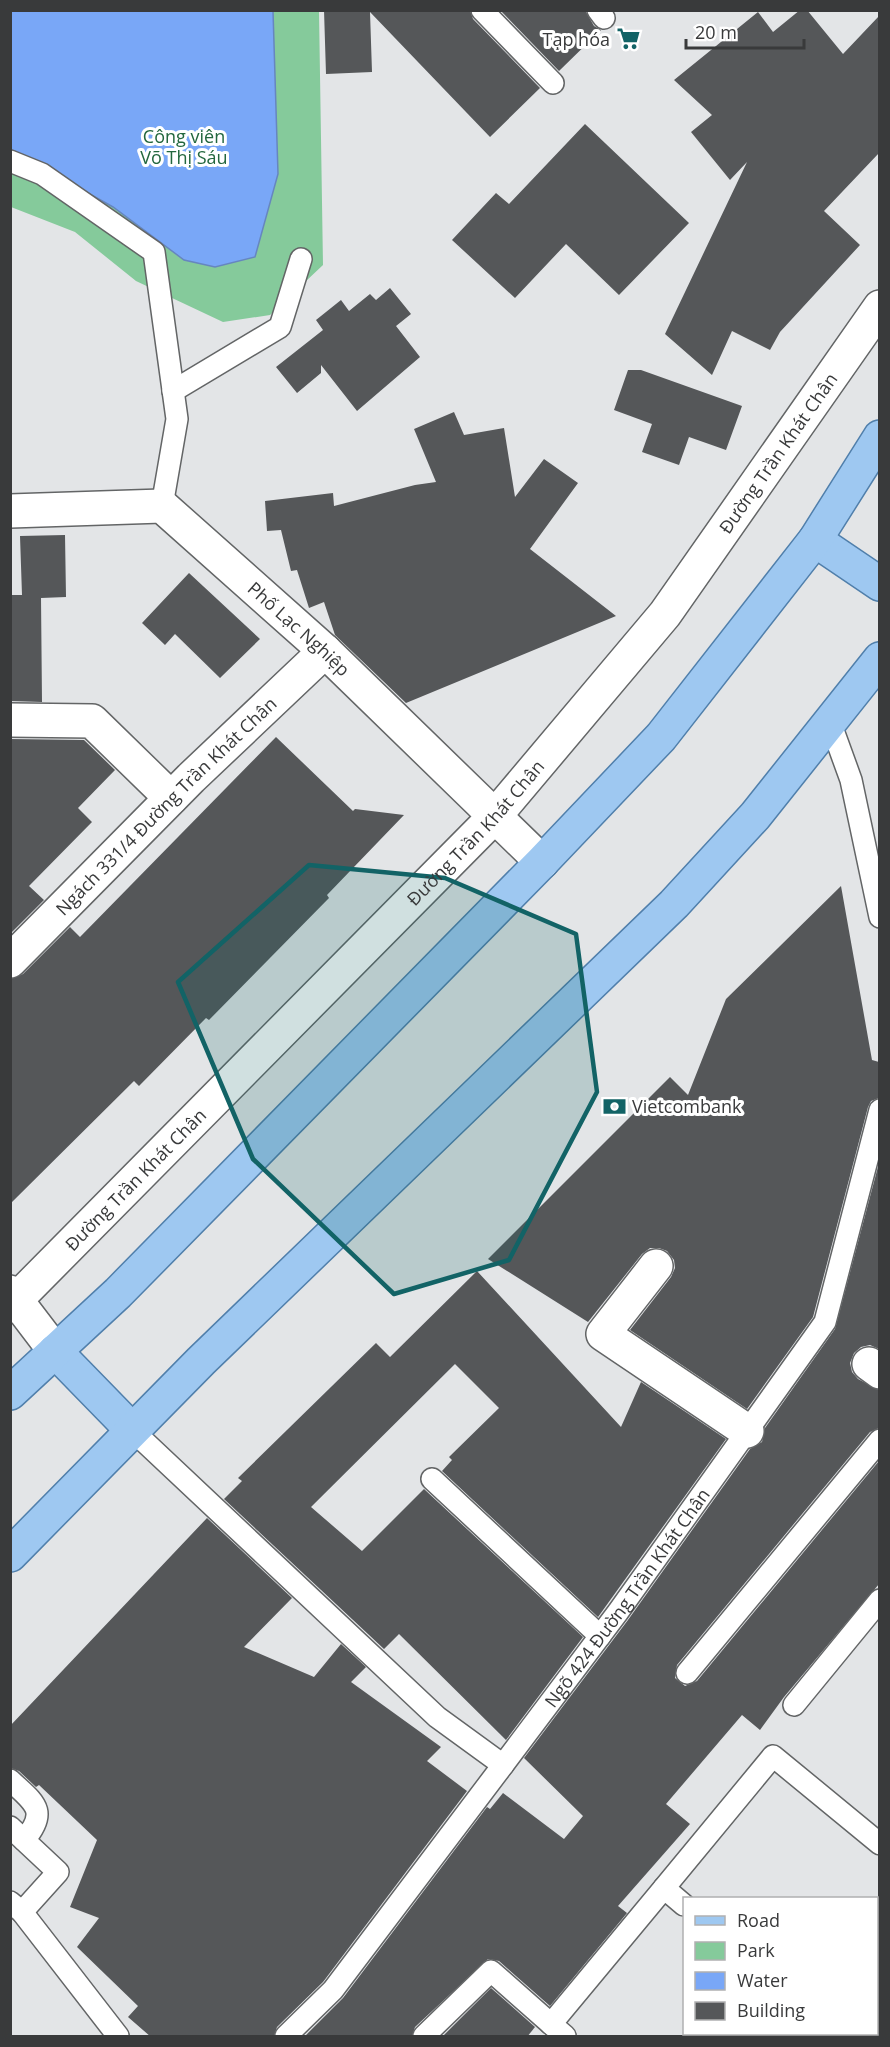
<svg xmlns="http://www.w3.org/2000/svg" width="890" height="2047" font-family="'Open Sans',sans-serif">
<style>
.green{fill:#85ca9b}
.water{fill:#79a7f7;stroke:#6686bf;stroke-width:1.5}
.building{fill:#555759}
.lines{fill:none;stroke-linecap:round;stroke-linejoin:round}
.service-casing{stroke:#636566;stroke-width:24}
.minor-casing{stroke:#636566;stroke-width:36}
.primary-casing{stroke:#507fab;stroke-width:36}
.service{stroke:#fff;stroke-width:21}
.minor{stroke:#fff;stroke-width:33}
.primary{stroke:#9ec8f1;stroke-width:33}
.marked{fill:#126366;fill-opacity:0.2;stroke:#126366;stroke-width:4.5;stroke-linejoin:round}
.labels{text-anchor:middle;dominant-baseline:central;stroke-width:6;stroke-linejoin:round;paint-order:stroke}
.poi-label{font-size:18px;fill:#393a3b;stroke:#fff;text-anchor:end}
.park-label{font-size:18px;fill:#23673e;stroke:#fff}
.street-label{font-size:18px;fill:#393a3b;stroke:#fff}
</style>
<rect width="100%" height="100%" fill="#e3e5e7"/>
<path class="green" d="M10 11H319L323 265 270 315 223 322 136 281 75 232 11 207Z"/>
<path class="water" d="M10 11H273L278 174 255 257 215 267 184 260 113 207 11 150Z"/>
<g class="building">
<path d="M324 10H470L473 19 540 88 490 137 370 12 372 72 326 74Z"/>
<path d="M500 10H585L594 26 601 30 559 71Z"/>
<path d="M800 10H807L843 54 879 16V153L824 211 860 245 780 332 770 350 732 331 712 375 665 334 747 162 730 180 691 132 712 115 674 80 758 12 773 32Z"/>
<path d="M585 124 689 223 619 295 566 244 515 298 452 240 496 193 509 204Z"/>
<path d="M390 288 411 314 396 326 420 357 357 411 321 365V373L297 393 276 367 323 330 316 320 341 300 349 311 370 294 376 300Z"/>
<path d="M628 370H641L742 406 726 450 689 437 679 465 642 452 652 424 614 410Z"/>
<path d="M454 412 464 435 504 428 515 497 544 459 578 483 530 549 616 616 406 703 335 635 324 602 309 608 297 570 291 571 281 530 267 531 265 501 333 493 334 506 415 485 436 482 414 429Z"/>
<path d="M65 535 66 597 41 598 42 702 10 701V595H22L20 536Z"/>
<path d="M189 573 260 639 220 678 175 634 165 645 142 623Z"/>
<path d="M276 737 353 811 355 809 404 815 327 895 329 898 209 1020 206 1018 139 1086 134 1081 10 1204V979L23 974 70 927 80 937Z"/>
<path d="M10 739 84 740 115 770 78 808 92 822 29 886 44 900 10 934Z"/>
<path d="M841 886 872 1060 879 1062V1098L871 1101 868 1107 813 1317 747 1409 630 1330 671 1277 675 1268 674 1260 667 1251 659 1248H650L642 1254 588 1322 488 1259 670 1077 688 1095 726 999Z"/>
<path d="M879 1163V1349L870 1345 861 1347 854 1353 850 1363 852 1372 858 1379 879 1390V1428L870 1432 677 1665 675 1678 685 1686 697 1681 879 1461V1584L784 1697 760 1730 742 1715 666 1804 690 1824 618 1906 627 1913 550 2006 499 1961 488 1959 415 2027 412 2037H304L343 1998 487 1807 490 1809 503 1793 564 1839 583 1816 524 1758 628 1620 750 1449 762 1442 765 1428 835 1329Z"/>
<path d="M477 1271 621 1427 641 1382 726 1439 598 1617 442 1471 452 1460 449 1457 499 1408 455 1364 311 1507 362 1551 424 1489 583 1637 506 1740 399 1634 384 1649 224 1499 242 1481 238 1478 376 1343 390 1357Z"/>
<path d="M207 1518 292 1598 244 1647 314 1677 341 1644 366 1667 351 1682 441 1747 427 1761 467 1791 323 1982 277 2027 274 2037H151L128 2017 138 2006 77 1947 99 1918 70 1907 97 1840 39 1785 36 1787 19 1771 10 1768V1726Z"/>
<path d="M491 1988 535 2027 527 2037H442Z"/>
</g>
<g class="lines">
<defs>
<g id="service">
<path d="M482 10 553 83"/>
<path d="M598 10 604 18"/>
<path d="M10 161 42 174 154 252 177 419 162 506"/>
<path d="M173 391 280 327 301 259"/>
<path d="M830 722 851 780 880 917"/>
<path d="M132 1430 437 1717 503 1765"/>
<path d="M432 1479 600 1636"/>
<path d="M687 1673 880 1440"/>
<path d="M794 1705 880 1600"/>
<path d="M10 1780C33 1802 50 1810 24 1840"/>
<path d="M10 1827 58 1872 22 1912"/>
<path d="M664 1888 773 1756 880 1844"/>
<path d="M10 1902 22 1912 118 2036"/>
<path d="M551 2024 565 2036"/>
<path d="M834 2034 837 2036"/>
<path id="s1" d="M286 2036 333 1990 503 1765 618 1612 825 1322 880 1110"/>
<path d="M424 2036 491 1971 551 2024 664 1888 684 1905"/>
</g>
<g id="minor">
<path id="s2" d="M10 511 162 506 325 651 542 862"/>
<path d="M10 720 92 721 171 798"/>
<path id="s3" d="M10 961 191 778 325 651"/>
<path d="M656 1266 603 1334 747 1431"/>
<path d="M10 1292 55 1351"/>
<path id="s4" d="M10 1306 494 817 665 614 880 307"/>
<path d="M869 1364 880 1372"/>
</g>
<g id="primary">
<path d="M815 540 880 584"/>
<path d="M55 1351 132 1430"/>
<path d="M10 1393 118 1293 542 862 661 737 815 540 880 437"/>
<path d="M10 1555 201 1361 674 904 755 816 880 659"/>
</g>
</defs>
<use href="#service" class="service-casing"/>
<use href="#minor" class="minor-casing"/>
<use href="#primary" class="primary-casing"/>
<use href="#service" class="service"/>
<use href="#minor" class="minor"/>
<use href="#primary" class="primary"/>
</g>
<path class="marked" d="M309 865 445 878 576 934 597 1092 509 1260 394 1294 253 1159 178 982Z"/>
<defs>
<symbol id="supermarket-bare" viewBox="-9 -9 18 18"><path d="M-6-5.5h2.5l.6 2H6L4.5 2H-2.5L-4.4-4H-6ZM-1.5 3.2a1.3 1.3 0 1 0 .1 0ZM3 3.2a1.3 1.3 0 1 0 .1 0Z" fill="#126366" stroke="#fff" stroke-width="2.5" paint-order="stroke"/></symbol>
<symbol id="bank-bare" viewBox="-9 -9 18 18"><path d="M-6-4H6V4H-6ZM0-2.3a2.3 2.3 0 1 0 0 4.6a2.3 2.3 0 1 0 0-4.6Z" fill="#126366" stroke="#fff" stroke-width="2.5" paint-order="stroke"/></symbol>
</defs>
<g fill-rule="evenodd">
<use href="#supermarket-bare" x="612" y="22" width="33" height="33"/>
<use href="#bank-bare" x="598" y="1090" width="33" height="33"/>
</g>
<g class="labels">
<g class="poi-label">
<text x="610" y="39">Tạp hóa</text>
<text x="632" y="1106" text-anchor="start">Vietcombank</text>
</g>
<g class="park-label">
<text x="184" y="136">Công viên<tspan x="184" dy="21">Võ Thị Sáu</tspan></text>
</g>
<g class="street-label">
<text stroke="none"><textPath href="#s4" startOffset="1150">Đường Trần Khát Chân</textPath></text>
<text stroke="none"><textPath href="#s2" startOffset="336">Phố Lạc Nghiệp</textPath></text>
<text stroke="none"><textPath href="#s3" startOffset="220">Ngách 331/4 Đường Trần Khát Chân</textPath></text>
<text stroke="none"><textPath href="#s4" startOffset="664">Đường Trần Khát Chân</textPath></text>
<text stroke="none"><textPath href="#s4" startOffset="178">Đường Trần Khát Chân</textPath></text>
<text stroke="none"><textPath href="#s1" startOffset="556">Ngõ 424 Đường Trần Khát Chân</textPath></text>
</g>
</g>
<rect width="890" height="2047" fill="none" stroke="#393a3b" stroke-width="24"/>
<rect x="683" y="1897" width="195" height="138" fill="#ffffff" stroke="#b0b0b1" stroke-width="1.5"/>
<rect x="695" y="1916" width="30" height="9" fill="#9ec8f1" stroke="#b0b0b1" stroke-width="1.5"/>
<text x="737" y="1927" font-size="18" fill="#393a3b">Road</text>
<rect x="695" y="1942" width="30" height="18" fill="#85ca9b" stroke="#b0b0b1" stroke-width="1.5"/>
<text x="737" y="1957" font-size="18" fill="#393a3b">Park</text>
<rect x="695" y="1972" width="30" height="18" fill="#79a7f7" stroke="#b0b0b1" stroke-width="1.5"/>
<text x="737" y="1987" font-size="18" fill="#393a3b">Water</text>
<rect x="695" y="2002" width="30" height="18" fill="#555759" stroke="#b0b0b1" stroke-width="1.5"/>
<text x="737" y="2017" font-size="18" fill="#393a3b">Building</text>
<path d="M686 39v9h118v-9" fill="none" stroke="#393a3b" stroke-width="3"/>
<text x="695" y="39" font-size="18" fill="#393a3b" stroke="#ffffff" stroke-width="4.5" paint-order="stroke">20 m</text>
</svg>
